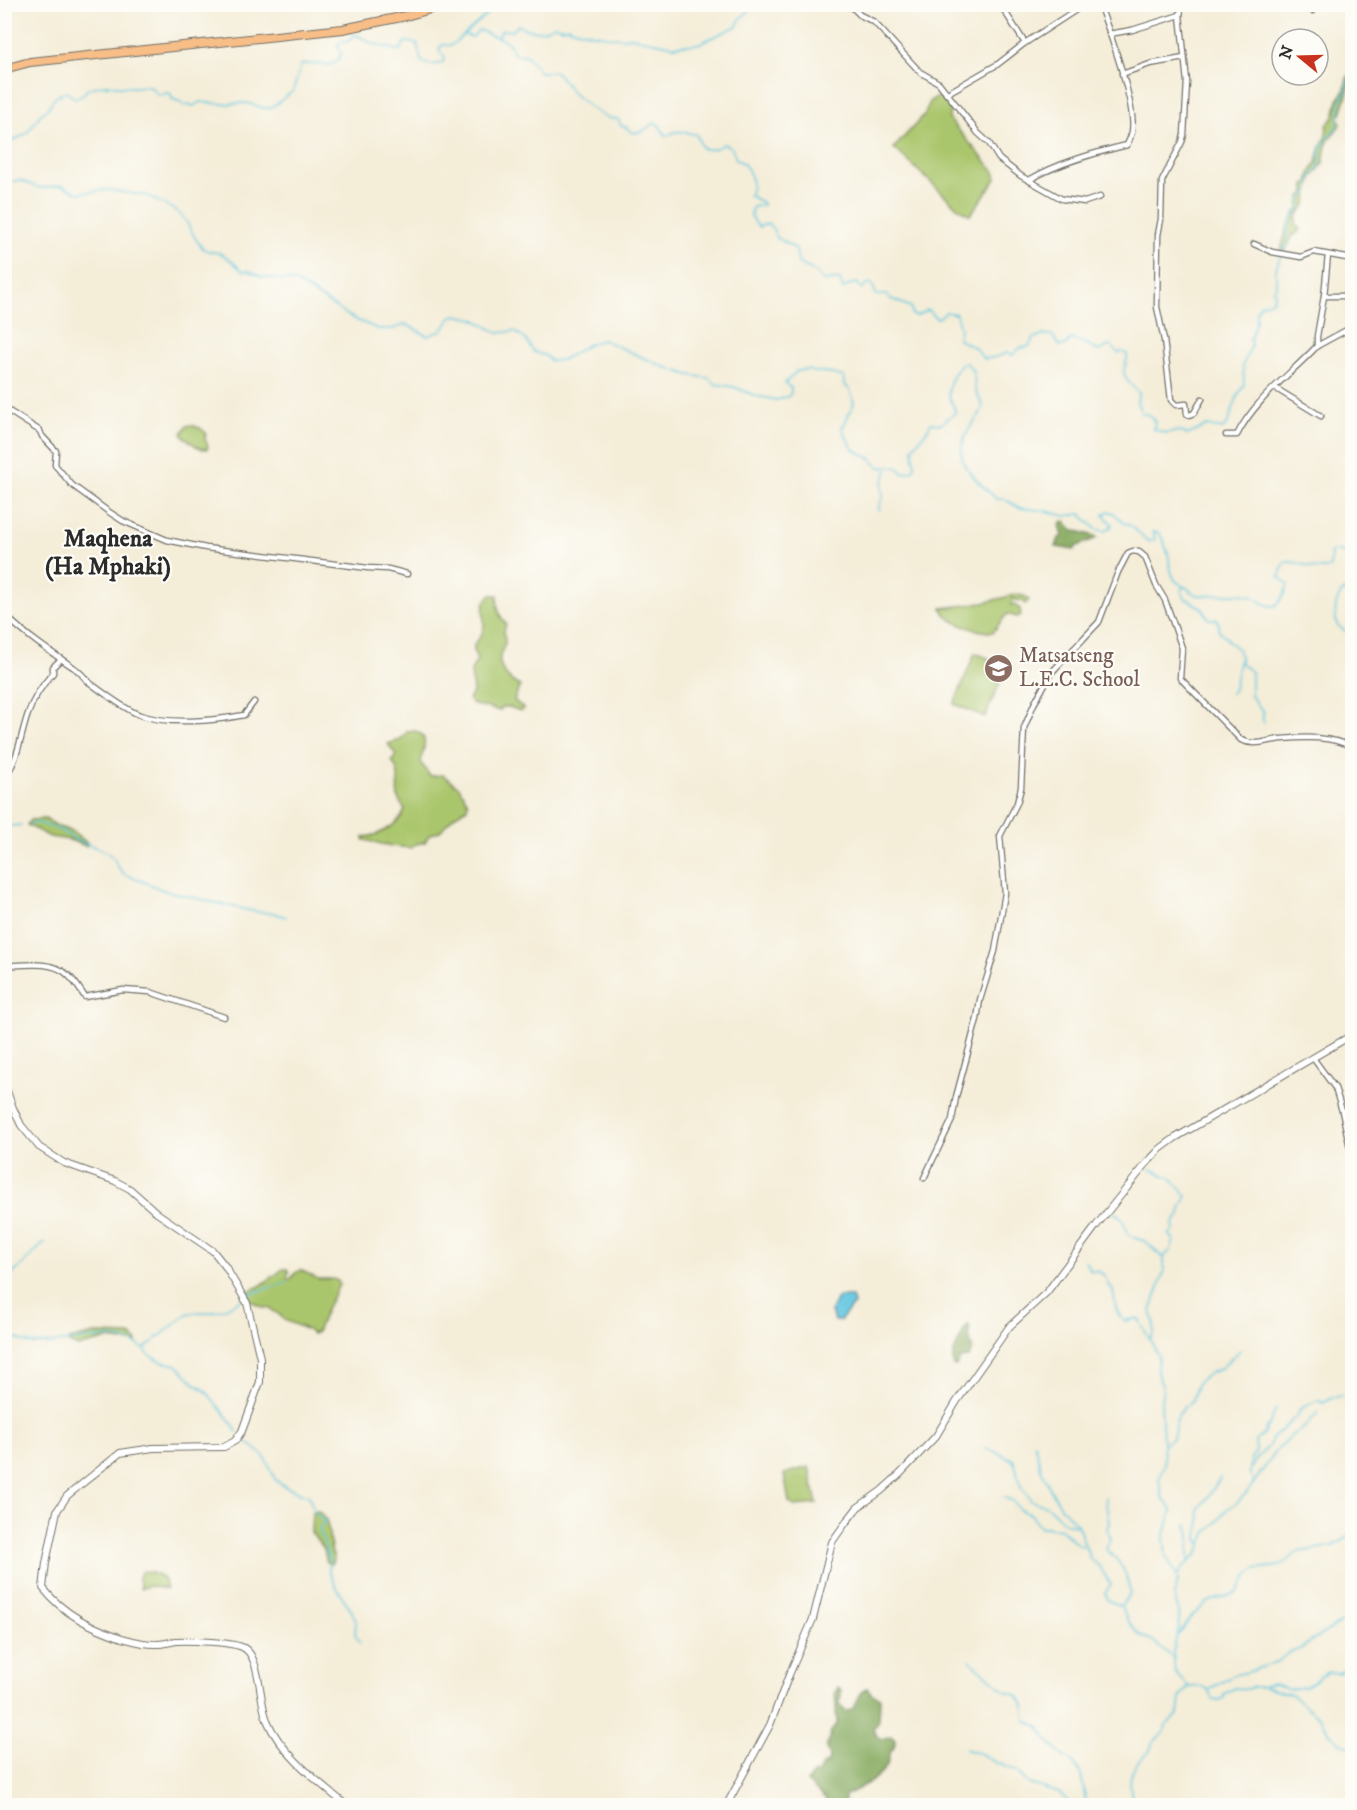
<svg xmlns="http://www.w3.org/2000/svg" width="1357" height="1810" font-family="'IM FELL DW Pica',serif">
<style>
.green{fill:#aac66c;stroke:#6a784c;stroke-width:1.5}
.forest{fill:#87ab60;stroke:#596b46;stroke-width:1.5}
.water{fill:#62c6e0;stroke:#467886;stroke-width:1.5}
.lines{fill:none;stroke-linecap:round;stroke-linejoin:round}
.stream{stroke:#62c6e0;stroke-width:1.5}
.minor-casing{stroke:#716f68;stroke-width:7}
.tertiary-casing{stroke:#716f68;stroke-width:8}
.primary-casing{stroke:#716f68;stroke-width:10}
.minor{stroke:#fff;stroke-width:4.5}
.tertiary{stroke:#fff;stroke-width:6}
.primary{stroke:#f7be88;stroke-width:8}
.labels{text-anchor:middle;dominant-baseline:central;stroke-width:4.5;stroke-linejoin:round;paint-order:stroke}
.education-label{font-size:21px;fill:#785e54;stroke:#fdfcf7;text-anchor:start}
.quarter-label{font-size:24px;font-weight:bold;fill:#2b2b2b;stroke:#fdfcf7}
</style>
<rect width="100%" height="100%" fill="#fdfcf7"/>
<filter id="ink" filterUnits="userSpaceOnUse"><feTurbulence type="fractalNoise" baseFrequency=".0167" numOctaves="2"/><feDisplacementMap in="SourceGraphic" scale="12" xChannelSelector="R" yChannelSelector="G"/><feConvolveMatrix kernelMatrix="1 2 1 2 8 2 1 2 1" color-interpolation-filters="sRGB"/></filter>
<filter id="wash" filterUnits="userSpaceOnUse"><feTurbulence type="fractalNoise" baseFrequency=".008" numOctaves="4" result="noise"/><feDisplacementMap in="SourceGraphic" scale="24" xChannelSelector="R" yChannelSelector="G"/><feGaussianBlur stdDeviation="1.35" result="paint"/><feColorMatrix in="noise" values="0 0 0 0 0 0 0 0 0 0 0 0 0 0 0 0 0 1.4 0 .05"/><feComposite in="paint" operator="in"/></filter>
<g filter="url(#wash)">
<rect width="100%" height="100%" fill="#f4edd8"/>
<g class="green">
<path d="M1352 73C1352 83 1344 102 1341 114L1338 117 1341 124C1329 138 1324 143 1324 162L1312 178 1306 204 1297 216 1296 225 1300 228 1299 231 1292 237 1285 251H1281L1286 231 1294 215 1299 209 1300 198 1305 193V185L1308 182 1311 171 1317 163 1320 149 1326 136 1327 125 1334 117 1338 100 1344 92 1347 78Z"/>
<path d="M940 96 950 107 949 119 994 171 996 179 970 215 957 207 894 148 924 115 931 100Z"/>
<path d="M191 425 200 428 206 433 205 439 208 446 207 449C197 450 191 441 183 436L182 433 187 426Z"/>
<path d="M1017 594 1026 597 1029 600 1025 604 1023 601 1015 600 1013 598 1011 605H1015L1020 609 1021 615 1017 617 1007 614 993 632C980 632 946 624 942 608L983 603Z"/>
<path d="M490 595H498C496 606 499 616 506 624 502 636 505 633 505 643 504 647 501 652 500 656 498 669 509 681 520 686L514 700 524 709 520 711 509 707H502L500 710C494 710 491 708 485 707 477 705 473 707 469 699L473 692 471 671 477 660 474 652V644C495 625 474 613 490 595Z"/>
<path d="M975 653 1007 666 985 717 954 704Z"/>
<path d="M415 731C431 736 422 750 421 763L430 776 443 775 459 787 468 802 467 808 454 816 440 831 429 835 425 842 416 844 411 848 391 846 364 840V837C379 836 401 824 405 809 388 790 407 781 392 761L396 755 388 744 400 740 407 732Z"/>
<path d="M45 819 59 827 72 831 87 843 86 846 70 840 50 837 27 825 30 820Z"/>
<path d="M283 1269H287L289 1272 287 1278 290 1280 295 1273 301 1270 318 1279H333L338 1281 339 1285 327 1307 317 1332 312 1334 308 1330 284 1320 280 1315 269 1308H264L251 1301 247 1294 248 1291 260 1286Z"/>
<path d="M95 1334 130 1335 137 1341V1343L108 1339 78 1347 69 1343V1340Z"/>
<path d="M809 1467 817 1504 794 1506 789 1502 784 1474Z"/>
<path d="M317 1511C334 1519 326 1543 334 1558L331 1564 327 1563 324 1550 311 1532 312 1512Z"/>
<path d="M142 1571C155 1573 165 1575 167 1589L150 1586 140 1588 139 1577Z"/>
</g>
<g class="forest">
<path d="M1065 521 1073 530 1095 536 1097 538 1077 546 1074 550 1056 547 1059 538 1063 536 1060 527 1061 522Z"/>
<path d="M969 1325C970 1329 969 1332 969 1335 970 1349 977 1342 968 1358L960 1359 957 1366 954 1367C949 1351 961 1342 965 1327Z"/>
<path d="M838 1688 841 1691 840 1705 845 1711C859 1711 855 1694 867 1688L872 1694 880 1698 879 1720 873 1728 876 1735 881 1739 891 1736 895 1740C895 1746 894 1748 890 1753 888 1757 889 1763 886 1767 880 1777 856 1791 845 1795V1800L841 1803H829L807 1782 813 1774 818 1773 823 1765 828 1763 829 1756 826 1748 830 1737 831 1731 837 1725 835 1692Z"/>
</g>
<path class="water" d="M840 1297H852L854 1304 840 1321H834L831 1311 836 1299Z"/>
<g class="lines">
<g class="stream">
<path d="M465 35 473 37 479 30C486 34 505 38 510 45 512 48 512 51 514 54L526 55 540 72H556C563 79 567 87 574 94 580 100 600 116 609 118 612 119 615 119 618 119L621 126 626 127 633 133 643 131 651 125 655 123 659 125 665 135H670C677 128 687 134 696 134L702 148C711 151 716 149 723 144 735 147 732 150 736 159 749 164 756 183 749 195L763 203V205L753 207C748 215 753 221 759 227L768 223 774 231 776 237 796 249 798 263 816 272 823 281C829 282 833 278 840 280L843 289 851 284 857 283 862 289 870 283 873 286 876 295H887L889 298 908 306 911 307 912 315 916 316 928 310 936 318H939L946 312 956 314 960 329 958 339 975 348 984 359 996 357 1007 353 1013 355 1020 348 1028 347 1034 338 1045 335H1052L1060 346 1066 345 1071 339 1087 344 1099 351 1111 345 1113 349 1118 353 1122 352 1127 354C1128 361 1125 364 1124 370 1123 379 1133 387 1139 392L1137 401 1141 413 1149 415 1155 422 1153 429 1166 433 1180 431 1187 435 1207 426 1223 429 1228 423 1238 395 1244 385 1243 365 1251 346 1250 340 1256 320V311L1261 304 1272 301 1275 293 1273 290 1276 287V269L1283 249 1287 247V231L1293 217 1299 210 1300 199C1312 191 1307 190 1311 179 1312 174 1317 172 1319 167 1321 162 1319 154 1321 148 1325 141 1330 134 1335 129 1338 125 1341 106 1340 101 1348 93 1345 82 1352 74"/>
<path d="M497 37 502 30 512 31 518 25C530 32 543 33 554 25L564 28 567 26C577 32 622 40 631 37L674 46 698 44 737 26 741 18 756 4"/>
<path d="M4 146 27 133 40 115 47 109 54 99 60 94 66 92 75 98 80 97 89 88 105 85 132 87 150 86 158 95 168 93 171 94 172 99 181 102 184 106 187 104 194 106 199 102 222 104 247 103 263 108H271L293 91 301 65C315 60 335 73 341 54L338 47 339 43 349 41 355 34 371 43 397 50H400L405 42 417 43 421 61C428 66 435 65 443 63L445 56 442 55 439 49 442 45H452L499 4"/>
<path d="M4 169 7 184 4 189"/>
<path d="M7 184C24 175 26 186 41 188 48 188 55 186 62 185L78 193 108 190 149 196C158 204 171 205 181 215 189 222 195 243 204 249 209 253 216 251 221 254 229 257 236 266 243 271H249L262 277 296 282 354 319 378 329H393L405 324 428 336 440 331 446 326 451 317 456 315 474 319 498 333 515 331 526 340 534 352 546 356 550 361 562 360 589 344 603 340 662 366 689 375 709 378 715 384 734 387 756 396 777 400 789 396 791 393V388L785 383 797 371 804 370H809L814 372H824L844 377V384L850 390 854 403 844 425 842 426C844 435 849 441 853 449L872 459 874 463 882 468 890 466 899 468 903 473 912 471 915 466 913 448 928 429 931 423 941 424 955 413C955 406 953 405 950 400 945 388 954 373 961 364L966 363C977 372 973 381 976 392 978 398 982 401 983 407 980 417 973 421 968 431 949 463 976 478 996 499H1004L1020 508 1047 511 1065 516 1081 514 1096 529 1105 531 1111 527 1112 524 1104 515 1108 511 1114 513 1124 523 1130 525 1148 541H1153L1155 539 1153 532 1159 533C1163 539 1166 547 1168 554 1170 562 1170 574 1175 580 1179 584 1183 586 1187 588 1189 590 1191 592 1194 594 1210 599 1230 591 1248 595 1258 597 1264 607 1273 606 1281 605 1286 591 1288 584L1279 577 1285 562C1299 559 1314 573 1330 568L1331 552C1339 548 1347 556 1352 561"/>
<path d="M879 511V505L883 498 882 484 887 471 886 468"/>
<path d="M1183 587 1181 590 1185 598 1202 608 1209 619H1217L1219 624V631L1226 637 1229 642 1239 650 1241 663 1251 672V696L1264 713 1262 716 1264 723"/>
<path d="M1352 592 1343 591C1335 601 1334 611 1337 625L1345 631 1352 629"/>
<path d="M1231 693 1234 689 1240 658"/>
<path d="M29 824 39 823 60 830 76 840 103 850 113 857 118 867 124 874 166 891 220 904 257 912 274 913 286 917"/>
<path d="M4 827 21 825"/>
<path d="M1113 1212C1129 1220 1121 1227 1130 1235 1135 1240 1144 1239 1149 1244 1156 1250 1153 1251 1163 1257"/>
<path d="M1085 1261 1091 1271C1102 1269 1106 1277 1109 1287L1112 1288C1117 1301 1112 1311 1125 1321L1138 1318 1150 1340"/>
<path d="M4 1277 12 1275 45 1242"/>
<path d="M246 1295 288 1282"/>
<path d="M4 1331C13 1336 24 1344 35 1344 71 1346 113 1325 144 1349L187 1314C196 1311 202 1313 211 1312 220 1311 236 1304 242 1298"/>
<path d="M145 1350 149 1355 162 1362 177 1365 194 1383 205 1390 234 1426 237 1433"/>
<path d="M241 1437 264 1456 275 1479 278 1482 286 1487 309 1496 314 1512 325 1521 319 1529 329 1558V1572L335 1585 351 1610 356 1621 355 1634 360 1644"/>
<path d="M1034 1443 1041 1469 1050 1489 1062 1508 1078 1526 1090 1559 1099 1566 1111 1585 1105 1593 1107 1600 1121 1606 1128 1621 1139 1635 1153 1641 1174 1659"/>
<path d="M1164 1444 1173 1438 1178 1415 1184 1407 1192 1401 1198 1382 1210 1373 1220 1369 1240 1350"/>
<path d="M986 1448C996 1451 1002 1456 1012 1459 1019 1468 1016 1479 1022 1488 1025 1494 1029 1494 1031 1501L1047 1506 1064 1522 1077 1526"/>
<path d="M1251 1469 1257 1458 1268 1447 1272 1439 1298 1415 1300 1409 1318 1400 1323 1403 1332 1398 1345 1395 1349 1388H1352"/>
<path d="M1254 1482 1250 1474 1251 1458 1256 1452 1255 1441 1265 1433 1266 1427 1269 1425 1276 1409"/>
<path d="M1003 1497 1013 1501 1020 1510 1032 1515 1036 1523 1040 1527C1047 1526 1054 1530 1059 1528 1069 1534 1070 1542 1082 1546"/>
<path d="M1105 1497 1109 1523 1107 1529 1110 1539 1106 1550C1121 1560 1128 1576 1130 1594L1122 1605"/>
<path d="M1187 1525C1195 1543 1185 1546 1190 1561"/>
<path d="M1201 1544 1198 1539 1200 1520 1198 1509C1206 1501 1214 1488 1220 1478"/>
<path d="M1178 1575 1182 1568 1198 1554 1206 1533 1221 1518 1226 1510 1238 1502 1248 1491 1276 1451 1292 1435 1304 1428 1318 1412"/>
<path d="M1179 1634 1191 1617 1208 1602 1237 1593 1248 1575 1255 1569 1280 1566 1298 1552 1333 1546 1352 1535"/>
<path d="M970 1660 1005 1691 1017 1695 1024 1705 1026 1721 1038 1726 1050 1743 1060 1754 1073 1763 1081 1774 1086 1802 1090 1806"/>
<path d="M1264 1686 1274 1684 1291 1689 1305 1687 1328 1672 1338 1673 1352 1667"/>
<path d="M1190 1687C1204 1686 1208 1685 1213 1699L1219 1700 1224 1698V1694L1235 1688 1247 1689 1255 1687H1263L1292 1695 1320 1718 1325 1727 1340 1743 1352 1746"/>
<path d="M1210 1689 1234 1675 1248 1672 1279 1661 1288 1653 1300 1649 1341 1622"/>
<path d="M965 1749 981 1754 996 1763 1015 1770 1029 1784 1059 1793 1073 1806"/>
<path d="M1130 1806 1133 1800C1126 1778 1132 1764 1150 1751 1151 1742 1158 1738 1164 1734L1166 1724 1178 1715 1180 1697 1189 1687 1175 1672 1173 1652 1179 1627 1178 1609 1174 1595 1178 1581 1177 1576 1166 1556 1164 1538 1172 1510 1162 1497 1159 1480 1164 1464 1161 1401 1163 1388 1157 1373 1158 1355 1150 1340 1154 1332V1321L1151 1311 1164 1272V1257L1171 1250 1174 1240 1169 1234 1174 1230 1173 1224 1180 1215 1181 1208 1187 1196 1171 1178 1150 1169"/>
</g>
</g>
</g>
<g filter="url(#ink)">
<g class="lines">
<defs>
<g id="minor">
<path d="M849 4 860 15 874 22 920 72 939 83 978 133 989 143 999 159 1021 176 1062 199 1085 202 1100 197"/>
<path d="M1000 4 1025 43"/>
<path d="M1182 4 1180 15 1187 82 1184 135 1182 142 1162 181 1161 219 1158 235 1157 307 1164 340 1171 400 1176 405 1186 404 1187 414 1189 415 1194 413 1202 399"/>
<path d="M1312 11 1314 4"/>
<path d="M1109 34 1132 30 1180 15"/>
<path d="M1122 74 1150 64 1184 58"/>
<path d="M946 94 998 64 1025 43 1085 4"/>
<path d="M1029 180C1058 163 1094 153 1127 145 1129 141 1131 136 1132 132 1137 107 1109 30 1099 4"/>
<path d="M1254 244 1272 252 1301 257 1314 252 1352 259"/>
<path d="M1324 296H1352"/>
<path d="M1317 346 1352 327"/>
<path d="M1275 388 1321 416"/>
<path d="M4 408 40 431 42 436 56 451 55 465 72 485 109 512 123 521 167 540 206 548 368 568 388 569 407 574"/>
<path d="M1226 435H1237C1255 399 1290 375 1317 346V336L1324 296 1328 255"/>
<path d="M4 614C25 635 49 651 73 667 80 671 84 678 90 683 104 693 124 709 140 715 169 725 214 721 244 715L254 702"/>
<path d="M4 776C17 767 22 729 28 714 33 699 42 685 53 673V667L61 659"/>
<path d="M4 966C24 965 53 960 68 975 75 981 80 990 85 997L123 990 150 992 224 1017"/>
<path d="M1313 1058 1335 1088 1342 1111 1352 1157"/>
<path d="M924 1178 952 1120 956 1097 977 1019 980 1000 995 951 1005 893 1000 836 1017 803 1021 788 1024 728 1034 704 1051 673 1099 622 1118 572 1128 553 1133 551 1139 552 1145 557 1156 585 1165 600 1182 648 1180 678 1241 740C1256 747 1267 740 1282 739 1306 737 1331 736 1352 747"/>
</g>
<g id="tertiary">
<path d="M4 1083 13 1108 21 1125 39 1147 64 1163 115 1181 130 1189 157 1213 213 1251 225 1266 247 1303 260 1358V1382L242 1431 235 1441 224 1447 153 1448 120 1453 67 1496 57 1511 46 1563 43 1588C64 1615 91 1627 122 1638 133 1641 147 1645 158 1644 164 1644 170 1642 176 1641 188 1640 234 1642 244 1648 261 1658 259 1702 267 1720 280 1753 320 1783 347 1806"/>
<path d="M726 1806 770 1725 789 1675 813 1619 832 1542 844 1525 857 1508 881 1491 900 1474 936 1436 957 1401 1009 1327 1047 1292 1096 1226 1146 1164 1160 1149 1175 1138 1352 1035"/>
</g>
<path id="primary" d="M4 69 30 62 343 29 406 16 448 4"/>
</defs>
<use href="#minor" class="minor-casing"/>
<use href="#tertiary" class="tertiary-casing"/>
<use href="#primary" class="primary-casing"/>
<use href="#minor" class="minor"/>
<use href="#tertiary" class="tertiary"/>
<use href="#primary" class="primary"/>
</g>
</g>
<defs>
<symbol id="school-disc" viewBox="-11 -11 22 22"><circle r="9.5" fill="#8d6e63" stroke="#fdfcf7"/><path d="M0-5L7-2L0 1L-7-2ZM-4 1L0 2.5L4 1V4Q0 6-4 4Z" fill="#fff"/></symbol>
</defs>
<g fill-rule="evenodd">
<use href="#school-disc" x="982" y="652" width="33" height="33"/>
</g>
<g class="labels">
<g class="education-label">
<text x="1019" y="656">Matsatseng<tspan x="1019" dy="24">L.E.C. School</tspan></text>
</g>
<g class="quarter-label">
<text x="108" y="539">Maqhena<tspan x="108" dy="28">(Ha Mphaki)</tspan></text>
</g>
</g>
<rect width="1357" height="1810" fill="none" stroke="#fdfcf7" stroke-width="24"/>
<g transform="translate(1300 57) rotate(289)"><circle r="28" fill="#fdfcf7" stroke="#a9a8a5" stroke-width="1.5"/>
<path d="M0-4.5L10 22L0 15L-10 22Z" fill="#c8321e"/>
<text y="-9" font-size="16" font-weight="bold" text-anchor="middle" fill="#2b2b2b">N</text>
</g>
</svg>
